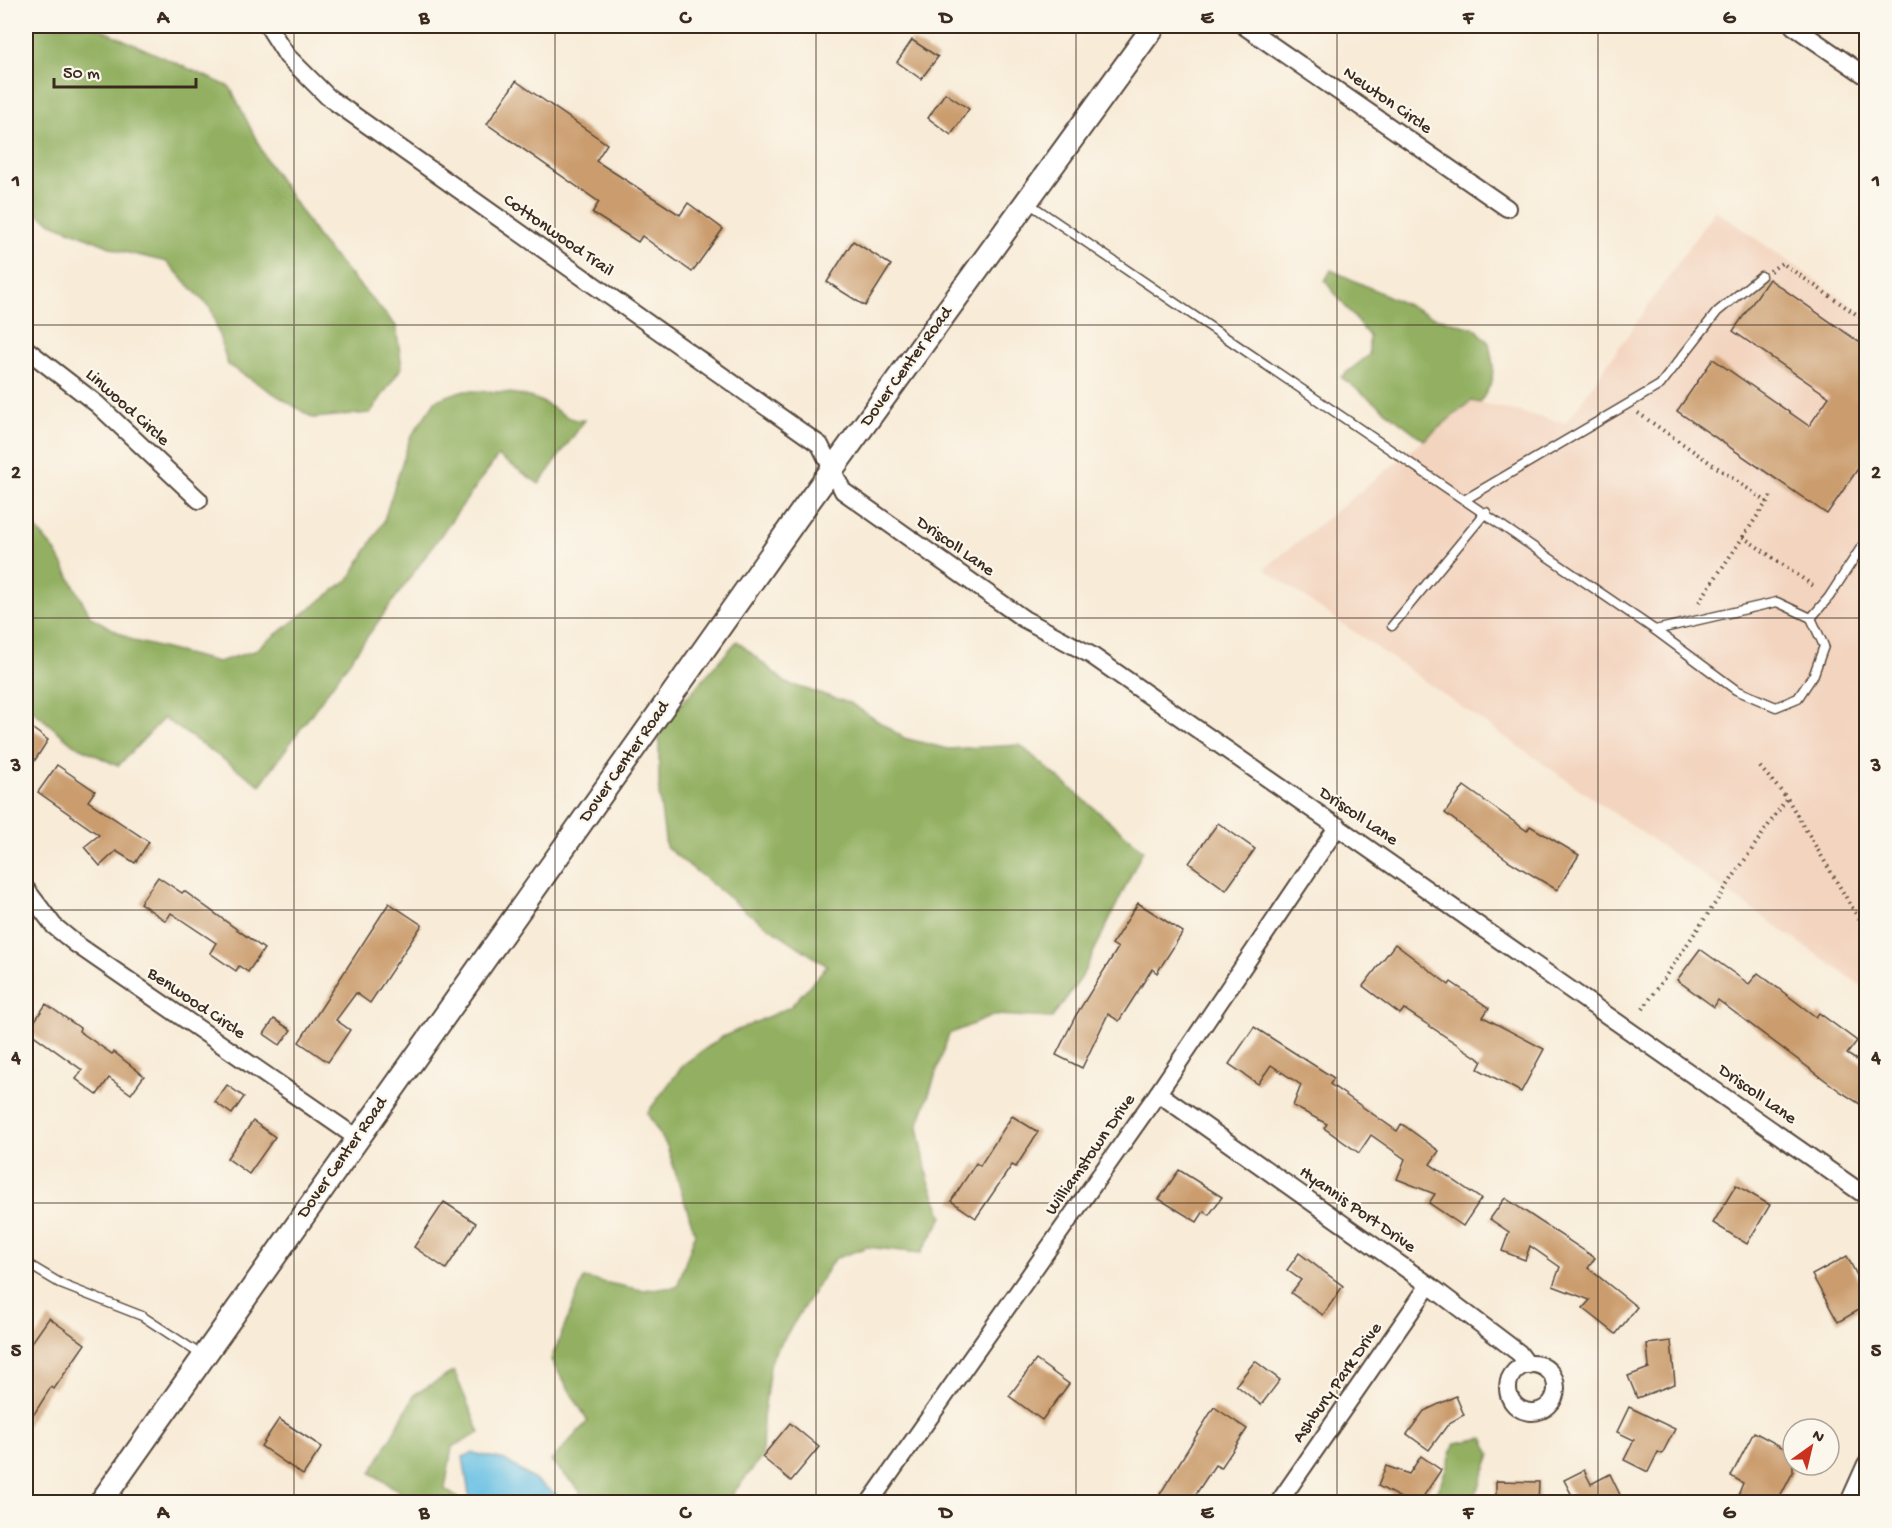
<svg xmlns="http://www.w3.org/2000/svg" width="1892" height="1528" font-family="'Gochi Hand',sans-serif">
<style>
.built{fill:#f3d4bf}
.forest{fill:#93b062;stroke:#676d40;stroke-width:1.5}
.water{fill:#66bfe4;stroke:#507481;stroke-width:1.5}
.building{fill:#cb9d6e}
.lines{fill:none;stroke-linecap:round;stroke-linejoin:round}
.lane-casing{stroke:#57473a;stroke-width:11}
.street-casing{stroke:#57473a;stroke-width:20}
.secondary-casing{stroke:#57473a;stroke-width:26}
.path{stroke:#57473a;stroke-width:4;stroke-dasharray:1.5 4.5;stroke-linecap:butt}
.lane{stroke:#fff;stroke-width:8}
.street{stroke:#fff;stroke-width:16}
.secondary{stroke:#fff;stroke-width:22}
.grid{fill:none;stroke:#3b2a1e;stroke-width:1.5;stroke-opacity:0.55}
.labels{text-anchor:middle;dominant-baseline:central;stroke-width:4.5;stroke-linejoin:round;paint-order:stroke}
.street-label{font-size:18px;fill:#3b2a1e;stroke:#fbf7ec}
.neatline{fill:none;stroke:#3b2a1e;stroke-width:2}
.grid-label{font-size:20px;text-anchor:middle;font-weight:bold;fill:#3b2a1e}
</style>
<rect width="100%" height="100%" fill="#fbf7ec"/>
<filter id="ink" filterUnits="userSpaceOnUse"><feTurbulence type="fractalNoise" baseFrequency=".0167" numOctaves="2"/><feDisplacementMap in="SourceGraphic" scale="12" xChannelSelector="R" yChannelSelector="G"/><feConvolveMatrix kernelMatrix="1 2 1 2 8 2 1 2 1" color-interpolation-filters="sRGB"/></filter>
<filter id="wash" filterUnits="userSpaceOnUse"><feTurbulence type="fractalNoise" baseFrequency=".008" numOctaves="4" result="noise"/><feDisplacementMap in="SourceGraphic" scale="24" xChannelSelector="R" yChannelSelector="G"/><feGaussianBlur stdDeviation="1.35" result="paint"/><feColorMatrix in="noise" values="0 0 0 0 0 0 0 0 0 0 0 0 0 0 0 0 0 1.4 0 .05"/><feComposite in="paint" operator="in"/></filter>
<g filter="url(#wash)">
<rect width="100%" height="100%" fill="#f8ebd7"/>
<path class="built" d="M1715 210 1866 315V989L1264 569 1472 401 1566 423Z"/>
<g class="forest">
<path d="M26 26H93L230 87 267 161 322 243 396 326 402 367 370 413 313 418 228 365 211 309 167 262 120 251 52 223 26 206Z"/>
<path d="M1331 270 1431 316 1476 329 1489 343 1493 365 1492 382 1480 403 1471 401 1424 440 1341 377 1369 355V336L1325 281Z"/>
<path d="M461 391C484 391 513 391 535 399 554 405 565 422 585 420L539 484 498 456 260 785 164 718 118 766 73 744 26 705V517L56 552 91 617 134 641 218 662 254 651 349 579 383 523 410 438 436 400Z"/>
<path d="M737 641 786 683 850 703 904 738 948 749 1020 745 1143 850 1081 978 1052 1018 995 1015 949 1034 918 1127 928 1179 943 1217 921 1253 867 1247 834 1259 771 1359 763 1419 762 1457 726 1502H578L580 1491 551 1461 588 1421 551 1360 584 1278 642 1290 677 1287 695 1234 667 1146 647 1113 684 1064 722 1037 790 1007 827 966 748 913 666 847 659 794V729Z"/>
<path d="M454 1371 480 1433 452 1447 445 1489 463 1502H416L371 1473 415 1394Z"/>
<path d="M1483 1438 1491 1454 1473 1502H1434L1455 1443Z"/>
</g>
<path class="water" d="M473 1453 505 1460 567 1502H475L469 1494 463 1457Z"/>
<g id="blocks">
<g class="building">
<path d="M912 40 938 57 921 79 897 62Z"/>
<path d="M516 81 607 144 596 161 680 215 688 203 723 229 692 272 642 236 638 242 592 213 599 202 487 124Z"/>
<path d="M945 93 969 109 951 135 928 118Z"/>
<path d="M853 241 891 265 865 306 827 282Z"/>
<path d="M1769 279 1866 347V457L1827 514 1677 411 1713 359 1809 426 1829 397 1733 331Z"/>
<path d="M26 724 48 740 26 774Z"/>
<path d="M57 765 95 791 88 801 149 842 135 863 116 851 100 866 84 847 99 835 38 792Z"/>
<path d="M1464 786 1527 831 1530 826 1579 855 1557 890 1509 861 1445 813Z"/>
<path d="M1218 823 1255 849 1226 890 1189 863Z"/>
<path d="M158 877 182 893 184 891 264 949 248 972 239 966 236 971 210 953 216 943 171 913 166 921 140 903Z"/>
<path d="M389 903 422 925 370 1003 356 993 336 1020 350 1030 328 1062 299 1042Z"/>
<path d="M1138 903 1183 932 1157 973 1152 969 1119 1021 1108 1014 1082 1068 1056 1055 1076 1015 1118 948 1112 944Z"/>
<path d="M1395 944 1449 985 1451 982 1489 1008 1483 1017 1544 1049 1521 1092 1478 1069 1482 1061 1404 1009 1400 1014 1363 986Z"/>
<path d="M1700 949 1749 984 1758 973 1816 1017 1819 1013 1857 1041 1847 1054 1866 1066V1108L1841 1092 1718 1000 1714 1007 1677 980Z"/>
<path d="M46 1004 80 1028 79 1031 112 1054 114 1052 144 1076 131 1094 109 1078 97 1095 76 1079 82 1070 28 1031Z"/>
<path d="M274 1019 291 1030 280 1045 264 1034Z"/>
<path d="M1254 1027 1334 1078 1330 1084 1397 1131 1402 1124 1439 1151 1430 1164 1481 1199 1463 1226 1429 1203 1435 1194 1397 1179 1405 1159 1371 1135 1359 1153 1324 1128 1327 1124 1293 1106 1301 1085 1271 1065 1258 1084 1229 1064Z"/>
<path d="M227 1085 244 1097 232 1114 215 1102Z"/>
<path d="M1012 1116 1038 1132 1016 1167 1012 1165 976 1218 951 1201 976 1163 980 1166Z"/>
<path d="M253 1121 275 1137 249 1174 227 1158Z"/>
<path d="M1179 1170 1222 1197 1209 1215 1204 1211 1197 1222 1159 1199Z"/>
<path d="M1736 1185 1770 1205 1747 1244 1713 1223Z"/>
<path d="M1505 1198 1595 1258 1588 1268 1637 1307 1616 1334 1583 1308 1590 1300 1553 1286 1560 1267 1530 1246 1525 1260 1502 1251 1509 1232 1490 1219Z"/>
<path d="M444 1202 476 1223 446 1269 414 1247Z"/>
<path d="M1299 1253 1343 1286 1323 1315 1291 1293 1301 1280 1287 1270Z"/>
<path d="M1847 1256 1866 1293V1306L1838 1322 1812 1275Z"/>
<path d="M49 1318 85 1344 54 1389 51 1387 26 1427V1351Z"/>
<path d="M1671 1341 1675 1384 1637 1398 1628 1376 1649 1368 1647 1344Z"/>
<path d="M1036 1360 1069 1384 1042 1420 1009 1396Z"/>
<path d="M1255 1361 1280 1380 1261 1405 1236 1385Z"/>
<path d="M1456 1396 1464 1415 1449 1423 1429 1450 1407 1434 1424 1411Z"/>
<path d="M1214 1407 1247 1429 1221 1468 1215 1465 1190 1503H1173L1160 1494Z"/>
<path d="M1629 1407 1675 1429 1662 1454 1658 1452 1648 1472 1624 1460 1634 1440 1617 1432Z"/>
<path d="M279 1419 322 1447 303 1475 261 1446Z"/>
<path d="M790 1423 819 1447 791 1481 762 1457Z"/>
<path d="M1754 1432 1793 1453V1472L1777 1503H1735L1743 1483 1731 1476Z"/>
<path d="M1421 1456 1441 1470 1419 1503H1410L1378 1486 1386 1466 1409 1474Z"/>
<path d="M1584 1470 1591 1484 1610 1474 1624 1503H1576L1564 1480Z"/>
<path d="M1496 1481 1539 1482 1538 1503H1496Z"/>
</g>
</g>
</g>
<g filter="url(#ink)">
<use href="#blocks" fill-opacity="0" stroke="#57473a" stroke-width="1.5"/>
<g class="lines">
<defs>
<g id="lane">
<path d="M1027 202 1655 630"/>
<path d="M1466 499 1660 385 1717 312 1761 276"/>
<path d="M1777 602 1811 618 1824 646 1814 674 1798 698 1776 707 1736 690 1655 630Z"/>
<path d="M1811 618 1829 597 1866 540"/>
<path d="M1392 626 1486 512"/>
<path d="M26 1263 63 1285 142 1316 203 1356"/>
</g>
<g id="street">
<path d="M268 26 287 56 328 97 820 445 843 491 1024 619 1091 655 1866 1196"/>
<path d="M1244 26 1507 208"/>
<path d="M1793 26 1866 76"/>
<path d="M26 349 97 404 199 500"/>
<path d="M26 889 54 926 76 944 357 1138"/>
<path d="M1158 1093 1429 1285 1519 1353 1528 1365"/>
<circle cx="1532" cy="1388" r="24"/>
<path d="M870 1502 1158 1093 1338 826"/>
<path d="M1279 1502 1429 1285"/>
<path d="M1849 1502 1866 1464"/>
</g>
<path id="secondary" d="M101 1502 804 508 1154 26"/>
</defs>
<use href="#lane" class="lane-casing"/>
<use href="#street" class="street-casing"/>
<use href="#secondary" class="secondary-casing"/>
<g class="path">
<path d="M1770 271 1782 263 1866 321"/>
<path d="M1638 413 1767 502"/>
<path d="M1743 537 1773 493"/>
<path d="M1699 602 1743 537 1815 587"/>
<path d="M1760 767 1787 798 1866 931"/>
<path d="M1643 1009 1787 798"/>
</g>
<use href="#lane" class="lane"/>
<use href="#street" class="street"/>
<use href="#secondary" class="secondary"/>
</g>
</g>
<path class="grid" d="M294 26V1502M555 26V1502M816 26V1502M1076 26V1502M1337 26V1502M1598 26V1502M26 325H1866M26 618H1866M26 910H1866M26 1203H1866"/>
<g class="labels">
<g class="street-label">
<text transform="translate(1387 101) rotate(35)">Newton Circle</text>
<text transform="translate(558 236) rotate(35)">Cottonwood Trail</text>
<text transform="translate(907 367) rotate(-54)">Dover Center Road</text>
<text transform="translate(127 408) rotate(42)">Linwood Circle</text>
<text transform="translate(955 547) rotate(35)">Driscoll Lane</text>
<text transform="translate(625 762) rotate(-55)">Dover Center Road</text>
<text transform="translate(1358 817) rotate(34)">Driscoll Lane</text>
<text transform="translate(196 1004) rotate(34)">Benwood Circle</text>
<text transform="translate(1757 1095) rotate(35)">Driscoll Lane</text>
<text transform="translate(1091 1155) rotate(-55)">Williamstown Drive</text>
<text transform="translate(343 1158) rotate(-55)">Dover Center Road</text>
<text transform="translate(1357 1210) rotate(35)">Hyannis Port Drive</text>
<text transform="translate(1338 1383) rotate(-55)">Ashbury Park Drive</text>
</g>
</g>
<rect width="1892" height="1528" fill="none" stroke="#fbf7ec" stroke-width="66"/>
<g transform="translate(1811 1447) rotate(34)"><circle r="28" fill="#fbf7ec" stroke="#aea59a" stroke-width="1.5"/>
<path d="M0-4.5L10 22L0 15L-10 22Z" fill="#c8321e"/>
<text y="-9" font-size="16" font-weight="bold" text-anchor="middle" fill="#3b2a1e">N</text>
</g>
<path d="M54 78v9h142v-9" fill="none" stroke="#3b2a1e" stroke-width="3"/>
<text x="63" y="78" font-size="18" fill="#3b2a1e" stroke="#fbf7ec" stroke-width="4.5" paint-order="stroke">50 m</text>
<rect x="33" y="33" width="1826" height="1462" class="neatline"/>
<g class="grid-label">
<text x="163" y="23">A</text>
<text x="424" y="23">B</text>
<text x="685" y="23">C</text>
<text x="946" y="23">D</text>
<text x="1207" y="23">E</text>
<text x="1468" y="23">F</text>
<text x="1729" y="23">G</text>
<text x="16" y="186">1</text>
<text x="1876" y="186">1</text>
<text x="16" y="478">2</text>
<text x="1876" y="478">2</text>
<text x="16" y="771">3</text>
<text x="1876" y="771">3</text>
<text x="16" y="1063">4</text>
<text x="1876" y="1063">4</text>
<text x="16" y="1356">5</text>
<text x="1876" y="1356">5</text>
<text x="163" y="1518">A</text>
<text x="424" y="1518">B</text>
<text x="685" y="1518">C</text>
<text x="946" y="1518">D</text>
<text x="1207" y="1518">E</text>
<text x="1468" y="1518">F</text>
<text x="1729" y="1518">G</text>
</g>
</svg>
